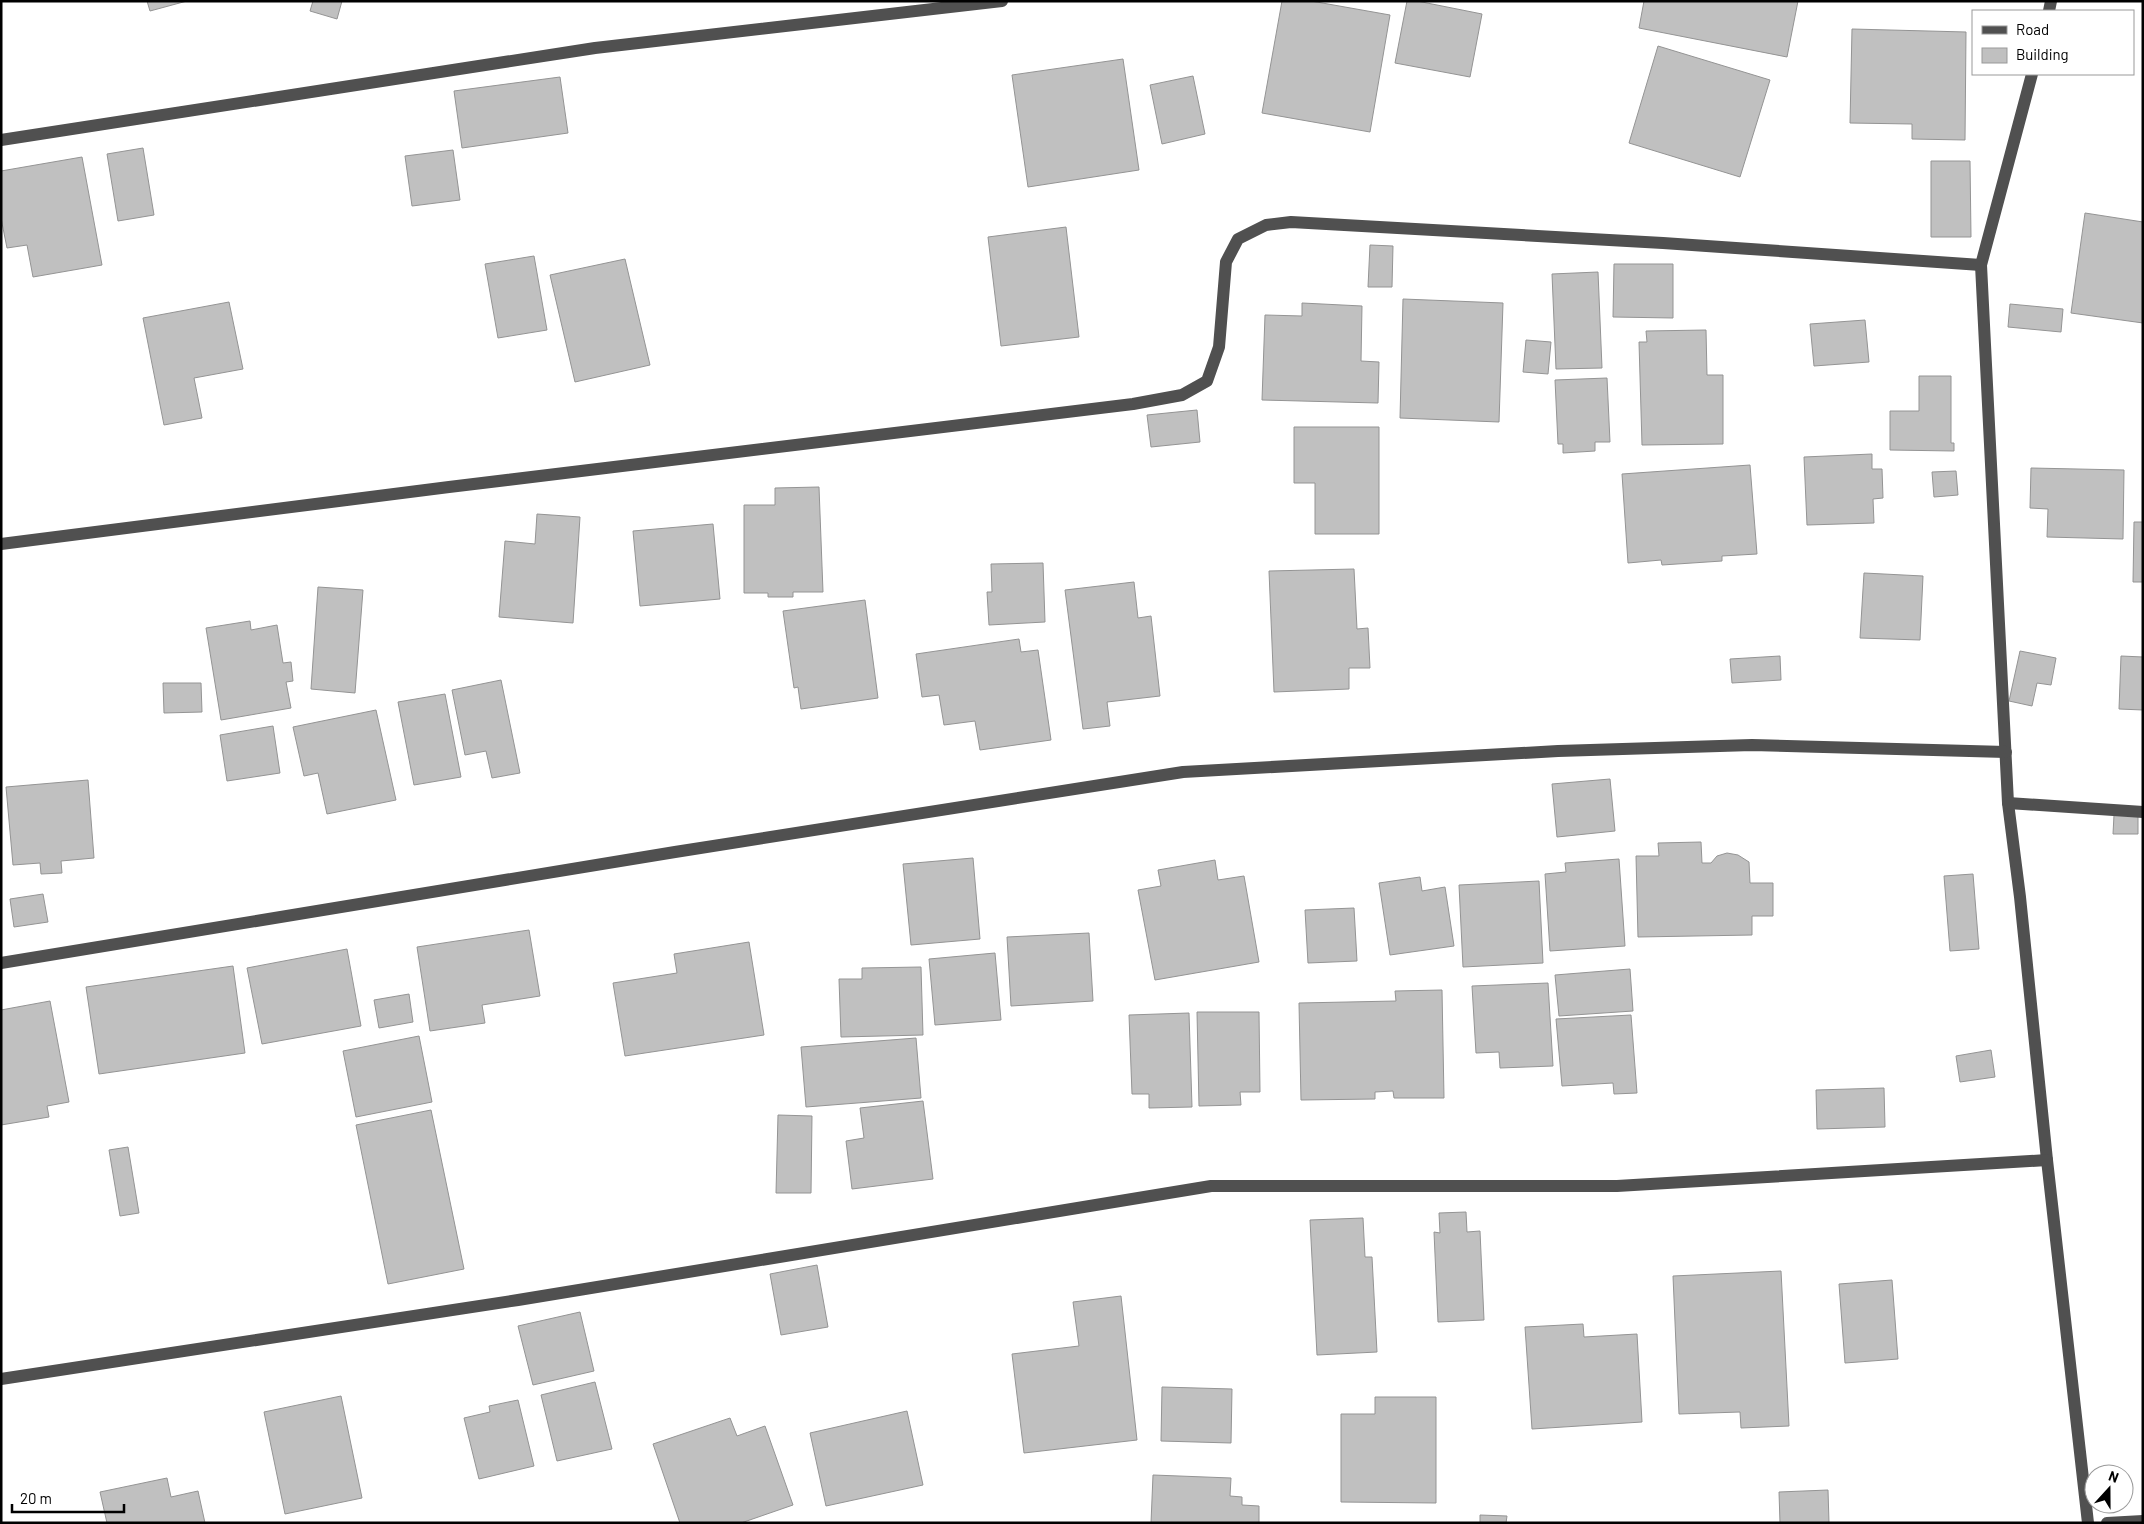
<svg xmlns="http://www.w3.org/2000/svg" width="2144" height="1524" font-family="Barlow,sans-serif">
<style>
.building{fill:#c0c0c0;stroke:#949494}
.lines{fill:none;stroke-linecap:round;stroke-linejoin:round}
.minor{stroke:#505050;stroke-width:12}
</style>
<rect width="100%" height="100%" fill="#fff"/>
<g class="building">
<path d="M147 1H187L150 11Z"/>
<path d="M313 1H342L337 19 310 11Z"/>
<path d="M1282 1H1311L1390 15 1370 132 1262 113Z"/>
<path d="M1407 1H1417L1482 14 1470 77 1395 63Z"/>
<path d="M1644 1H1798L1787 57 1639 28Z"/>
<path d="M1852 29 1966 32 1965 140 1912 139V124L1850 123Z"/>
<path d="M1658 46 1770 80 1740 177 1629 143Z"/>
<path d="M1123 59 1139 170 1028 187 1012 75Z"/>
<path d="M1193 76 1205 134 1162 144 1150 85Z"/>
<path d="M560 77 568 133 462 148 454 91Z"/>
<path d="M143 148 154 215 118 221 107 154Z"/>
<path d="M453 150 460 200 412 206 405 156Z"/>
<path d="M82 157 102 265 33 277 27 245 7 248 1 218V171Z"/>
<path d="M1931 161H1970L1971 237H1931Z"/>
<path d="M2085 213 2143 222V323L2071 313Z"/>
<path d="M1066 227 1079 337 1001 346 988 237Z"/>
<path d="M1370 245 1393 246 1392 287H1368Z"/>
<path d="M534 256 547 330 498 338 485 264Z"/>
<path d="M625 259 650 365 575 382 550 275Z"/>
<path d="M1614 264H1673V318L1613 317Z"/>
<path d="M1598 272 1602 368 1556 369 1552 274Z"/>
<path d="M1403 299 1503 303 1499 422 1400 418Z"/>
<path d="M229 302 243 369 194 378 202 418 164 425 143 318Z"/>
<path d="M1302 303 1362 306 1361 361 1379 362 1378 403 1262 400 1265 315 1302 316Z"/>
<path d="M2010 304 2063 309 2061 332 2008 327Z"/>
<path d="M1865 320 1869 362 1814 366 1810 324Z"/>
<path d="M1706 330 1707 375H1723V444L1642 445 1639 342H1647L1646 331Z"/>
<path d="M1526 340 1551 342 1548 374 1523 372Z"/>
<path d="M1919 376H1951V443H1954V451L1890 450V411H1919Z"/>
<path d="M1607 378 1610 442H1595V451L1563 453V444H1558L1555 380Z"/>
<path d="M1197 410 1200 442 1151 447 1147 415Z"/>
<path d="M1294 427H1379V534H1315V483H1294Z"/>
<path d="M1872 454V469H1882L1883 498 1873 499 1874 523 1807 525 1804 457Z"/>
<path d="M1750 465 1757 554 1722 556V561L1662 565 1661 560 1628 563 1622 474Z"/>
<path d="M2031 468 2124 470 2123 539 2047 537 2048 509 2030 508Z"/>
<path d="M1956 471 1958 495 1934 497 1932 472Z"/>
<path d="M819 487 823 592H793V597H768V593H744V505H775V488Z"/>
<path d="M537 514 580 517 573 623 499 617 505 541 535 544Z"/>
<path d="M2134 522H2143V582H2133Z"/>
<path d="M713 524 720 599 640 606 633 531Z"/>
<path d="M1043 563 1045 622 989 625 987 592H992L991 564Z"/>
<path d="M1354 569 1357 629 1368 628 1370 668H1349V689L1274 692 1269 571Z"/>
<path d="M1864 573 1923 576 1920 640 1860 638Z"/>
<path d="M1134 582 1138 618 1151 616 1160 696 1107 702 1110 726 1083 729 1065 590Z"/>
<path d="M318 587 363 590 355 693 311 689Z"/>
<path d="M865 600 878 698 801 709 798 687 794 688 783 611Z"/>
<path d="M250 621 251 630 277 625 283 663 291 662 293 681 286 682 291 708 221 720 206 628Z"/>
<path d="M1019 639 1021 652 1038 650 1051 740 980 750 975 721 944 725 939 695 922 697 916 654Z"/>
<path d="M2020 651 2056 658 2051 685 2037 683 2032 706 2009 701Z"/>
<path d="M1780 656 1781 680 1732 683 1730 659Z"/>
<path d="M2121 656 2143 657V710L2119 709Z"/>
<path d="M501 680 520 773 492 778 486 751 465 755 452 690Z"/>
<path d="M163 683H201L202 712 164 713Z"/>
<path d="M445 694 461 777 414 785 398 702Z"/>
<path d="M376 710 396 800 327 814 318 773 304 776 293 727Z"/>
<path d="M273 726 280 773 227 781 220 735Z"/>
<path d="M1610 779 1615 831 1557 837 1552 784Z"/>
<path d="M88 780 94 858 61 861 62 873 41 874 40 863 13 865 6 787Z"/>
<path d="M2114 815H2138V834H2113Z"/>
<path d="M1701 842 1702 863H1711L1717 856 1727 853 1738 855 1749 862 1750 883H1773V916H1752V935L1638 937 1636 856H1659L1658 843Z"/>
<path d="M973 858 980 939 911 945 903 864Z"/>
<path d="M1619 859 1625 946 1550 951 1545 874 1566 872 1565 863Z"/>
<path d="M1215 860 1218 880 1244 876 1259 962 1155 980 1138 890 1161 886 1158 870Z"/>
<path d="M1973 874 1979 949 1950 951 1944 876Z"/>
<path d="M1420 877 1422 891 1445 887 1454 946 1390 955 1379 883Z"/>
<path d="M1539 881 1543 963 1463 967 1459 885Z"/>
<path d="M43 894 48 922 14 927 10 899Z"/>
<path d="M1354 908 1357 961 1308 963 1305 910Z"/>
<path d="M529 930 540 996 482 1005 485 1023 430 1031 417 947Z"/>
<path d="M1089 933 1093 1001 1011 1006 1007 937Z"/>
<path d="M749 942 764 1035 625 1056 613 983 677 973 674 954Z"/>
<path d="M347 949 361 1026 262 1044 247 968Z"/>
<path d="M995 953 1001 1020 935 1025 929 959Z"/>
<path d="M233 966 245 1053 99 1074 86 987Z"/>
<path d="M921 967 923 1035 841 1037 839 979H862V968Z"/>
<path d="M1630 969 1633 1011 1559 1016 1555 975Z"/>
<path d="M1548 983 1553 1066 1500 1068 1499 1052 1476 1053 1472 986Z"/>
<path d="M1442 990 1444 1098H1394L1393 1091 1375 1092V1099L1301 1100 1299 1003 1396 1001 1395 991Z"/>
<path d="M409 994 413 1022 379 1028 374 1000Z"/>
<path d="M50 1001 69 1102 47 1106 49 1117 1 1125V1010Z"/>
<path d="M1197 1012H1259L1260 1092H1240L1241 1105 1199 1106Z"/>
<path d="M1189 1013 1192 1107 1149 1108V1094H1132L1129 1015Z"/>
<path d="M1631 1015 1637 1093 1614 1094 1613 1083 1562 1086 1556 1019Z"/>
<path d="M419 1036 432 1102 356 1117 343 1051Z"/>
<path d="M916 1038 921 1098 806 1107 801 1047Z"/>
<path d="M1991 1050 1995 1077 1960 1082 1956 1056Z"/>
<path d="M1884 1088 1885 1127 1817 1129 1816 1090Z"/>
<path d="M923 1101 933 1179 852 1189 846 1141 864 1138 860 1108Z"/>
<path d="M431 1110 464 1269 388 1284 356 1125Z"/>
<path d="M778 1115 812 1116 811 1193H776Z"/>
<path d="M128 1147 139 1213 120 1216 109 1150Z"/>
<path d="M1466 1212 1467 1232 1480 1231 1484 1320 1438 1322 1434 1232 1440 1233 1439 1213Z"/>
<path d="M1363 1218 1365 1257H1372L1377 1352 1317 1355 1310 1220Z"/>
<path d="M817 1265 828 1327 781 1335 770 1274Z"/>
<path d="M1781 1271 1789 1426 1741 1428 1740 1412 1679 1414 1673 1276Z"/>
<path d="M1892 1280 1898 1359 1845 1363 1839 1284Z"/>
<path d="M1121 1296 1137 1440 1024 1453 1012 1354 1079 1346 1073 1302Z"/>
<path d="M580 1312 594 1371 533 1385 518 1326Z"/>
<path d="M1583 1324 1584 1337 1637 1334 1642 1422 1532 1429 1525 1327Z"/>
<path d="M595 1382 612 1449 557 1461 541 1395Z"/>
<path d="M1162 1387 1232 1389 1231 1443 1161 1441Z"/>
<path d="M341 1396 362 1498 285 1514 264 1412Z"/>
<path d="M1375 1397H1436V1503L1341 1502V1414H1375Z"/>
<path d="M518 1400 534 1466 479 1479 464 1418 490 1412 489 1406Z"/>
<path d="M907 1411 923 1485 826 1506 810 1433Z"/>
<path d="M730 1418 737 1436 765 1426 793 1505 741 1523H680L653 1444Z"/>
<path d="M1153 1475 1231 1478 1230 1496 1242 1497V1505L1259 1506V1523H1151Z"/>
<path d="M167 1478 171 1497 198 1491 205 1523H107L100 1492Z"/>
<path d="M1828 1490 1829 1523H1780L1779 1492Z"/>
<path d="M1480 1515 1507 1516 1506 1523H1480Z"/>
</g>
<g class="lines">
<g class="minor">
<path d="M2049 11 2051 1"/>
<path d="M2032 74 1981 265 2008 803 2020 897 2047 1160 2088 1523"/>
<path d="M1 140 595 48 1002 1"/>
<path d="M1 544 449 487 1133 404 1182 395 1207 381 1219 347 1226 262 1238 239 1266 225 1291 222 1663 243 1981 265"/>
<path d="M2008 803 2143 812"/>
<path d="M1 963 675 852 1183 772 1558 751 1752 745 2006 752"/>
<path d="M1 1379 518 1300 1211 1186H1617L2047 1160"/>
<path d="M2107 1523 2143 1521"/>
</g>
</g>
<rect width="2144" height="1524" fill="none" stroke="#000000" stroke-width="5"/>
<rect x="1972" y="10" width="162" height="65" fill="#ffffff" stroke="#999999"/>
<rect x="1982" y="26" width="25" height="8" fill="#505050" stroke="#999999"/>
<text x="2016" y="35" font-size="15" fill="#000000">Road</text>
<rect x="1982" y="48" width="25" height="15" fill="#c0c0c0" stroke="#999999"/>
<text x="2016" y="60" font-size="15" fill="#000000">Building</text>
<g transform="translate(2109 1489) rotate(21)"><circle r="24" fill="#ffffff" stroke="#999999"/>
<path d="M0-4L9 19L0 12L-9 19Z" fill="#000000"/>
<text y="-8" font-size="14" font-weight="bold" text-anchor="middle" fill="#000000">N</text>
</g>
<path d="M12 1504v8h112v-8" fill="none" stroke="#000000" stroke-width="2.5"/>
<text x="20" y="1504" font-size="15" fill="#000000" stroke="#ffffff" stroke-width="4" paint-order="stroke">20 m</text>
</svg>
